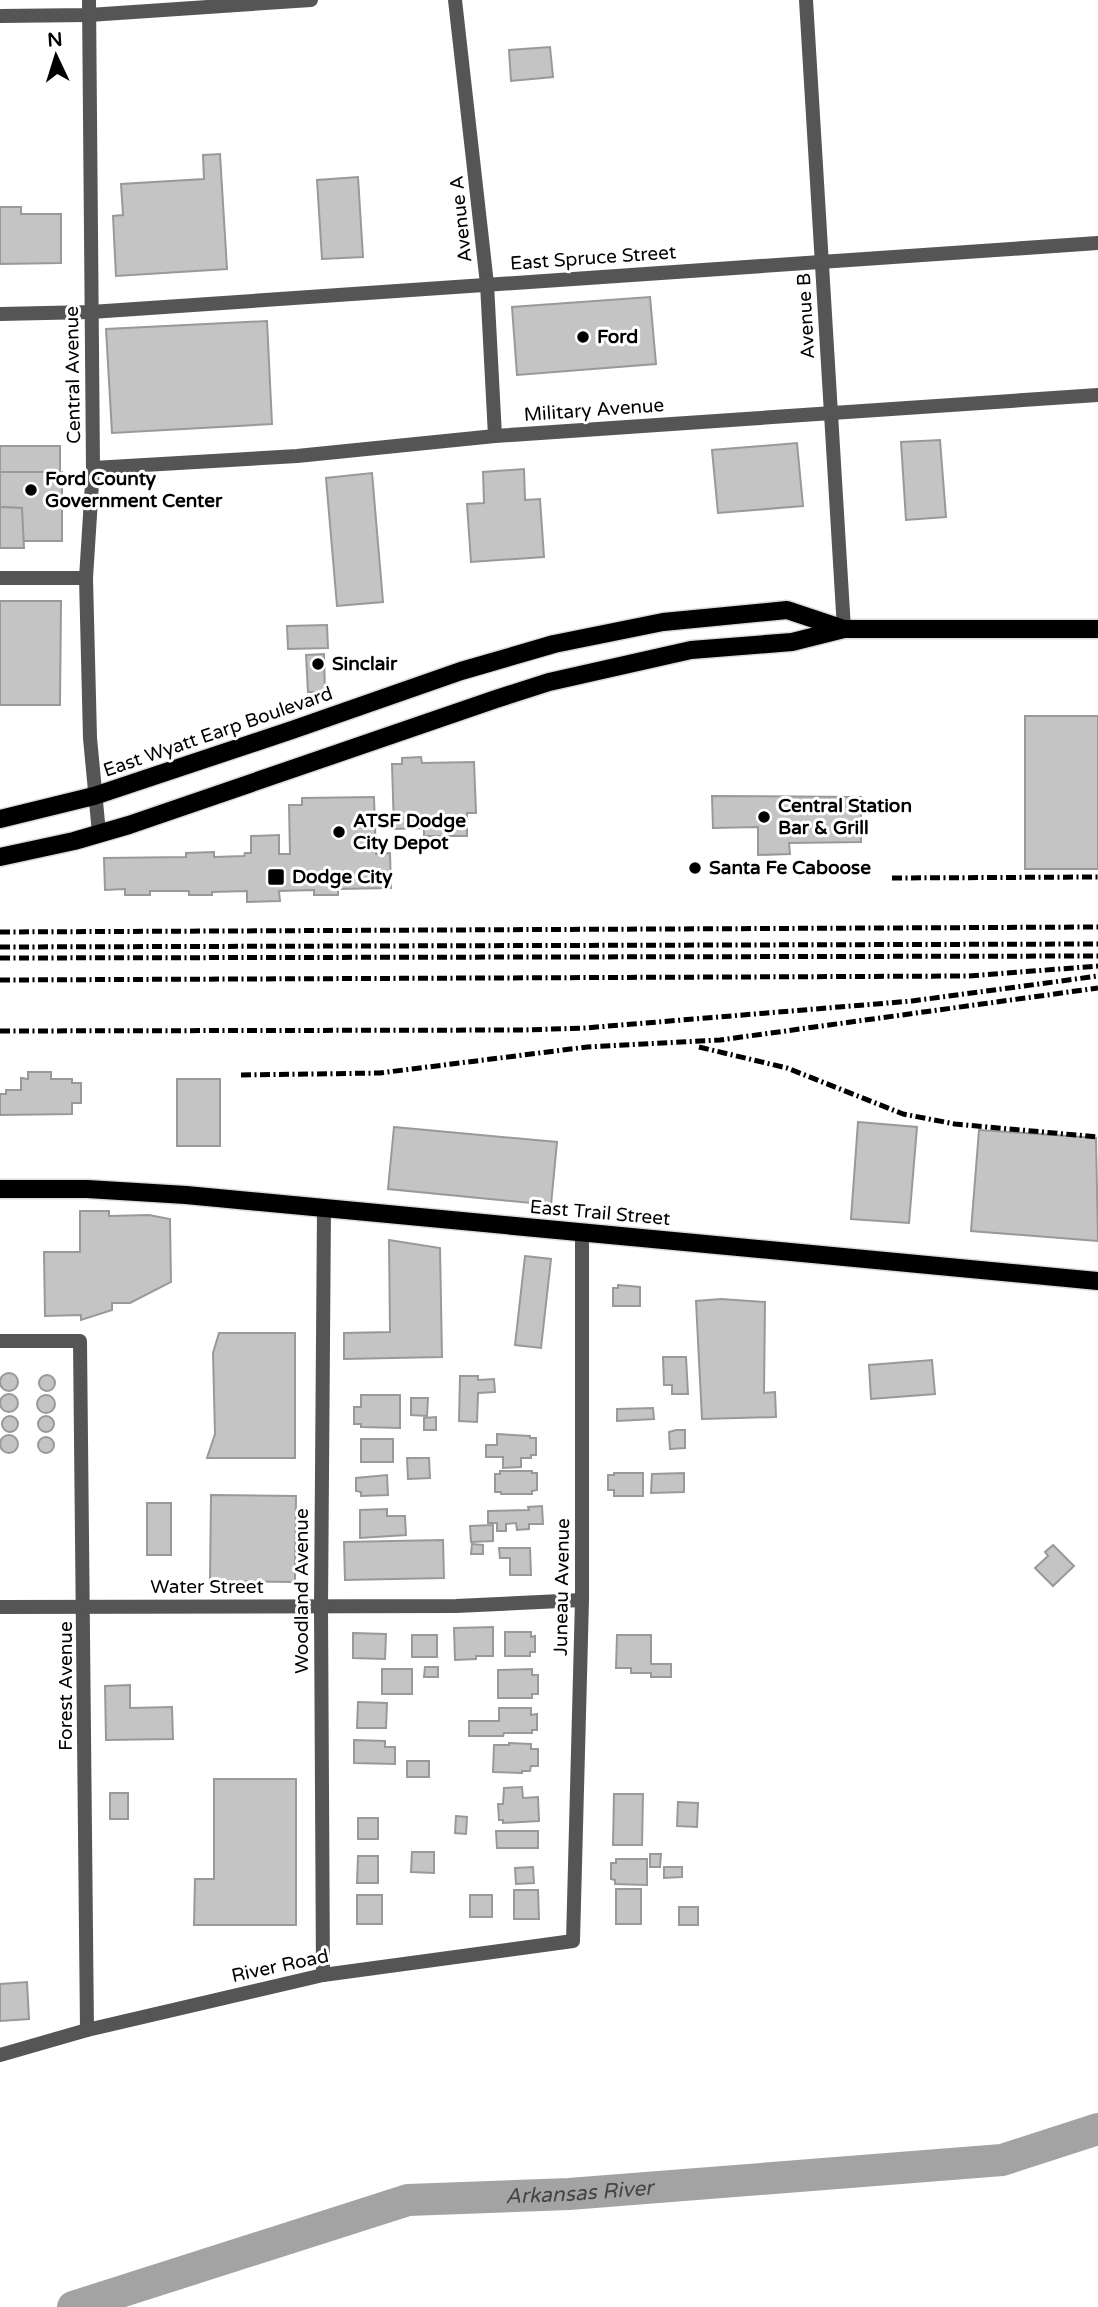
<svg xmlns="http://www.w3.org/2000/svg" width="1098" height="2307" font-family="'Varela Round',sans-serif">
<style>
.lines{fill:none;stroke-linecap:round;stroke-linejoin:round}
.river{stroke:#a3a3a3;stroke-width:32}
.building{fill:#c4c4c4;stroke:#999;stroke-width:2}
.primary-casing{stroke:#dbdbdb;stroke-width:21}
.minor{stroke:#555;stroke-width:14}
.tertiary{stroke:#555;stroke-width:14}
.primary{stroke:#000;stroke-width:18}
.rail{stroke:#000;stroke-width:5;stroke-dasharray:10 3.5 2 3.5;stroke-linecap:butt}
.poi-dot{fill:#000;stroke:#fff;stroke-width:2.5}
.labels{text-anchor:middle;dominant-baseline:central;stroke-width:6;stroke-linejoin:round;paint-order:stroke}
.street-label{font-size:19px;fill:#000;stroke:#fff}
.poi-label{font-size:19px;font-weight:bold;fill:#000;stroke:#fff;text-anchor:start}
.water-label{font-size:21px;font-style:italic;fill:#444;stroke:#fff}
</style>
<rect width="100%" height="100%" fill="#fff"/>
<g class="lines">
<path class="river" id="s1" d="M73 2307 408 2200 569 2194 1002 2160 1098 2129"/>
</g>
<g class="building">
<path d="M550 47 553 77 511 81 509 50Z"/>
<path d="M220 154 227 269 116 276 113 216 123 215 121 184 204 179 203 155Z"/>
<path d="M358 177 363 257 322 259 317 180Z"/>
<path d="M0 207H21V214H61V263L0 264Z"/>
<path d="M650 297 656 364 517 375 512 307Z"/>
<path d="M267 321 272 424 112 433 106 329Z"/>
<path d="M940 440 946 517 906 520 901 442Z"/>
<path d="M797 443 803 506 718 513 712 450Z"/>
<rect x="0" y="446" width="60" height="26"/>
<path d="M524 469 525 500 540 499 544 557 471 562 467 504 484 503 483 472Z"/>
<path d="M0 472H62V541H22V508L0 507Z"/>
<path d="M372 473 383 602 337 606 326 478Z"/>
<path d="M0 507 22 508 24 548H0Z"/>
<path d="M0 601H61L60 705H0Z"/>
<path d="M327 625 328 648 288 649 287 626Z"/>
<path d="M324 654 325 692H308L306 655Z"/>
<rect x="1025" y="716" width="73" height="153"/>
<path d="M421 757 422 763 474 762 476 813H467V836H424V828L394 829 392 764H402V758Z"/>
<path d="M712 796 861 797V842L789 843 790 854 758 855V827L713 828Z"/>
<path d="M374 797 376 854 390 853 391 888 338 889V895H314V890L279 891 280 901 247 902V891L212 892V895H189V891H150V895H125V889L105 890 104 858 186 857V853L214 852V857L244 856 245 853H251V836L279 835V854H290L289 805H302V798Z"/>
<path d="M28 1072H51V1079H72V1083H81V1103H72V1114L0 1115V1094H6V1090H21V1078L28 1079Z"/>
<rect x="177" y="1079" width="43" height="67"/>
<path d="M858 1122 917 1127 909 1223 851 1219Z"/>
<path d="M394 1127 557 1142 551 1205 388 1189Z"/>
<path d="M979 1130 1096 1138 1098 1241 971 1231Z"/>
<path d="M80 1211H109V1216L149 1215 170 1219 171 1282 130 1303H112V1310L81 1320V1315L45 1316 44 1252H80Z"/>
<path d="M389 1240 440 1248 442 1357 344 1359V1333L390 1332Z"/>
<path d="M525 1256 551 1259 541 1348 515 1345Z"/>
<path d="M618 1285 640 1287V1306H613V1288H618Z"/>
<path d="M721 1299 765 1302 764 1393 775 1392 776 1417 702 1419 696 1301Z"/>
<path d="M219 1333H295V1458H207L215 1434 213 1353Z"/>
<path d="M663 1357H686L688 1394H672V1385H664Z"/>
<path d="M932 1360 935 1394 871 1399 869 1365Z"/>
<circle cx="9" cy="1382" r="9"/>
<circle cx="47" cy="1383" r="8"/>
<path d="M460 1376H478V1380L494 1379 495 1392 478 1393 477 1422 459 1421Z"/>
<circle cx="9" cy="1403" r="9"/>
<path d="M361 1395H400V1428L361 1427V1424H354V1407H361Z"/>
<circle cx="46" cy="1404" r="9"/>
<path d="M411 1398H428L427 1416 411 1415Z"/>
<path d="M653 1408 654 1419 617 1421V1409Z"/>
<circle cx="46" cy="1424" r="8"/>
<circle cx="10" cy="1424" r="8"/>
<path d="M436 1417V1430H424V1418Z"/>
<path d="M676 1430H685V1448L670 1449 669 1432Z"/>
<path d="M497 1434 530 1436V1438H536V1455H531V1458H521V1467L503 1468V1457H486V1445H497Z"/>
<circle cx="9" cy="1444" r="9"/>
<circle cx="46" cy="1445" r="8"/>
<rect x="361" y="1439" width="32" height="23"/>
<path d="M407 1458H429L430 1478 408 1479Z"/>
<path d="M500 1471H532V1473H537V1490L532 1491V1494H501V1492H495V1474H500Z"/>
<path d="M614 1473H643V1496H614V1490H608V1475H614Z"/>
<path d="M684 1473V1492L651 1493 652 1474Z"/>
<path d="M387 1475 388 1495 361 1496V1492L356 1491V1478Z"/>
<path d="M211 1495 296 1496 295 1582 210 1581Z"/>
<rect x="147" y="1503" width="24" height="52"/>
<path d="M542 1506 543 1524H529V1529L517 1530 516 1523 506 1524V1531H497V1523H488V1511L529 1510 528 1507Z"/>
<path d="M387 1509V1516H405L406 1535 360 1538V1510Z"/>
<path d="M493 1525V1541L471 1542 470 1526Z"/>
<path d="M443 1540 444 1578 345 1580 344 1542Z"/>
<path d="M472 1544 483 1545V1554H471Z"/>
<path d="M1053 1545 1074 1566 1053 1586 1035 1568 1048 1556 1045 1552Z"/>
<path d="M499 1548H530L531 1575H510V1558H500Z"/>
<path d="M493 1627V1656H476V1659L455 1660 454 1628Z"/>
<path d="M505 1632H531V1637L535 1636V1652H530V1656H505Z"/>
<path d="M353 1633 386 1634 385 1659 353 1658Z"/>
<rect x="412" y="1635" width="25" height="22"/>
<path d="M617 1635H651V1664H671V1677H651V1673H631V1668H616Z"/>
<path d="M425 1667H438V1677H424Z"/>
<rect x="382" y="1669" width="30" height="25"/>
<path d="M532 1669V1675H538V1694H532V1698H498V1670Z"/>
<path d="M130 1685V1708L172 1707 173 1739 106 1740 105 1686Z"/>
<path d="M358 1702 387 1703 386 1728H357Z"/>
<path d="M499 1708H531V1715L537 1714V1730H532V1733H504L503 1736H469V1721H499Z"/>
<path d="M354 1740 385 1741V1747H395V1764L354 1763Z"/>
<path d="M509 1743 531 1744V1749H538V1766H531L530 1771H522V1773L493 1772 494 1745H509Z"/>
<rect x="407" y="1761" width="22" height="16"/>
<path d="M214 1779H296V1925H194L195 1879H214Z"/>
<path d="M522 1787 523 1798 538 1797 539 1821 503 1823V1820H499L498 1804H503L504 1788Z"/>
<rect x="110" y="1793" width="18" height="26"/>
<path d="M614 1794H643L642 1845H613Z"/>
<path d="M678 1802 698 1803 697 1827 677 1826Z"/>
<path d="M456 1816 467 1817 466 1834 455 1833Z"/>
<rect x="358" y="1818" width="20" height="21"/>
<path d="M496 1831H538V1848H497Z"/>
<path d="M412 1852H434V1873L411 1872Z"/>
<path d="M650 1854H661L660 1867H650Z"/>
<path d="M358 1856H378V1883H357Z"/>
<path d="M616 1859H647V1885L615 1884V1880L611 1879V1863H616Z"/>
<path d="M533 1867 534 1883 516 1884 515 1868Z"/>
<path d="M664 1867H682V1877L664 1878Z"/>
<rect x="616" y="1889" width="25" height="35"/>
<path d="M514 1890H538L539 1919H514Z"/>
<rect x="357" y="1895" width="25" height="29"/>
<rect x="470" y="1895" width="22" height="22"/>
<rect x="679" y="1907" width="19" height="18"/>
<path d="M27 1982 29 2019 0 2021V1984Z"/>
</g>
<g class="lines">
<defs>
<g id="primary">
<path d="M0 819 94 796 292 730 461 671 554 644 663 622 787 610 844 629"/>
<path d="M0 857 74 841 129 825 496 699 549 682 691 650 792 642 844 629H1098"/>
<path d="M0 1189H87L186 1195 1098 1281"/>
</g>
</defs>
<use href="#primary" class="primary-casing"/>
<g class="minor">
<path d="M455 0 487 284 495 436"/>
<path d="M806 0 844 629"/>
<path d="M0 16 89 15 311 0"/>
<path d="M0 314 91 312 1098 243"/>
<path d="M93 468 297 456 495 436 1098 395"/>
<path d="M0 578H86"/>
<path d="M0 1341H80L87 2030"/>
<path d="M0 1607 456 1606 582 1600"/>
<path d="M323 1975 321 1607 324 1208"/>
<path d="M0 2055 87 2030 323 1975 573 1941 582 1600V1233"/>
</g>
<path class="tertiary" d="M89 0 93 468 86 578 90 738 99 833"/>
<use href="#primary" class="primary"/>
<g class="rail">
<path d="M892 878 1098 877"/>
<path d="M0 932 1098 927"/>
<path d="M0 947 1098 944"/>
<path d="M0 958 1098 956"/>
<path d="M0 980 969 976 1098 966"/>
<path d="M0 1031 524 1030 585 1028 912 1001 1098 976"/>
<path d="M699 1047 787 1068 903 1114 955 1124 1098 1137"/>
<path d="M241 1075 380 1073 587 1047 720 1040 1098 988"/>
</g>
</g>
<g class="poi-dot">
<circle cx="583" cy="337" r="7"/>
<circle cx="31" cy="490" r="7"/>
<circle cx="318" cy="664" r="7"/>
<circle cx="764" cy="817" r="7"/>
<circle cx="339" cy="832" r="7"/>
<circle cx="695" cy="868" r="7"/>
<rect x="267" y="868" width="18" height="18" rx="3.5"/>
</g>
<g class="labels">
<g class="street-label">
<text transform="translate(461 219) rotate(-96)">Avenue A</text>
<text transform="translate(593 258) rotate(-4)">East Spruce Street</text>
<text transform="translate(806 316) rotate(-93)">Avenue B</text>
<text transform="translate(73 375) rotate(-91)">Central Avenue</text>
<text transform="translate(594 410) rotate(-4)">Military Avenue</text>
<text transform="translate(218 732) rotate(-19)">East Wyatt Earp Boulevard</text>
<text transform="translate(600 1213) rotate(5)">East Trail Street</text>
<text x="207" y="1587">Water Street</text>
<text transform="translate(562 1587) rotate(-89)">Juneau Avenue</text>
<text transform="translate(302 1591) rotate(-90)">Woodland Avenue</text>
<text transform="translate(66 1686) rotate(-90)">Forest Avenue</text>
<text transform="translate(280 1966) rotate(-12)">River Road</text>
</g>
<g class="poi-label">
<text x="597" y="337">Ford</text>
<text x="45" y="479">Ford County<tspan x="45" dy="22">Government Center</tspan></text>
<text x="332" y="664">Sinclair</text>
<text x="778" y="806">Central Station<tspan x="778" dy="22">Bar &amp; Grill</tspan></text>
<text x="353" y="821">ATSF Dodge<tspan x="353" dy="22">City Depot</tspan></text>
<text x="709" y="868">Santa Fe Caboose</text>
<text x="292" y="877">Dodge City</text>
</g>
<g class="water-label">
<text stroke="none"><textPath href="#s1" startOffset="523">Arkansas River</textPath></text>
</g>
</g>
<g transform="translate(56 56) rotate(356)" stroke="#ffffff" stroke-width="5" paint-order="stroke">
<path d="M0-5L12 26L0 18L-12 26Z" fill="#000000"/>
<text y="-10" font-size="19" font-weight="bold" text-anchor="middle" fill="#000000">N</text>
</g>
</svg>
